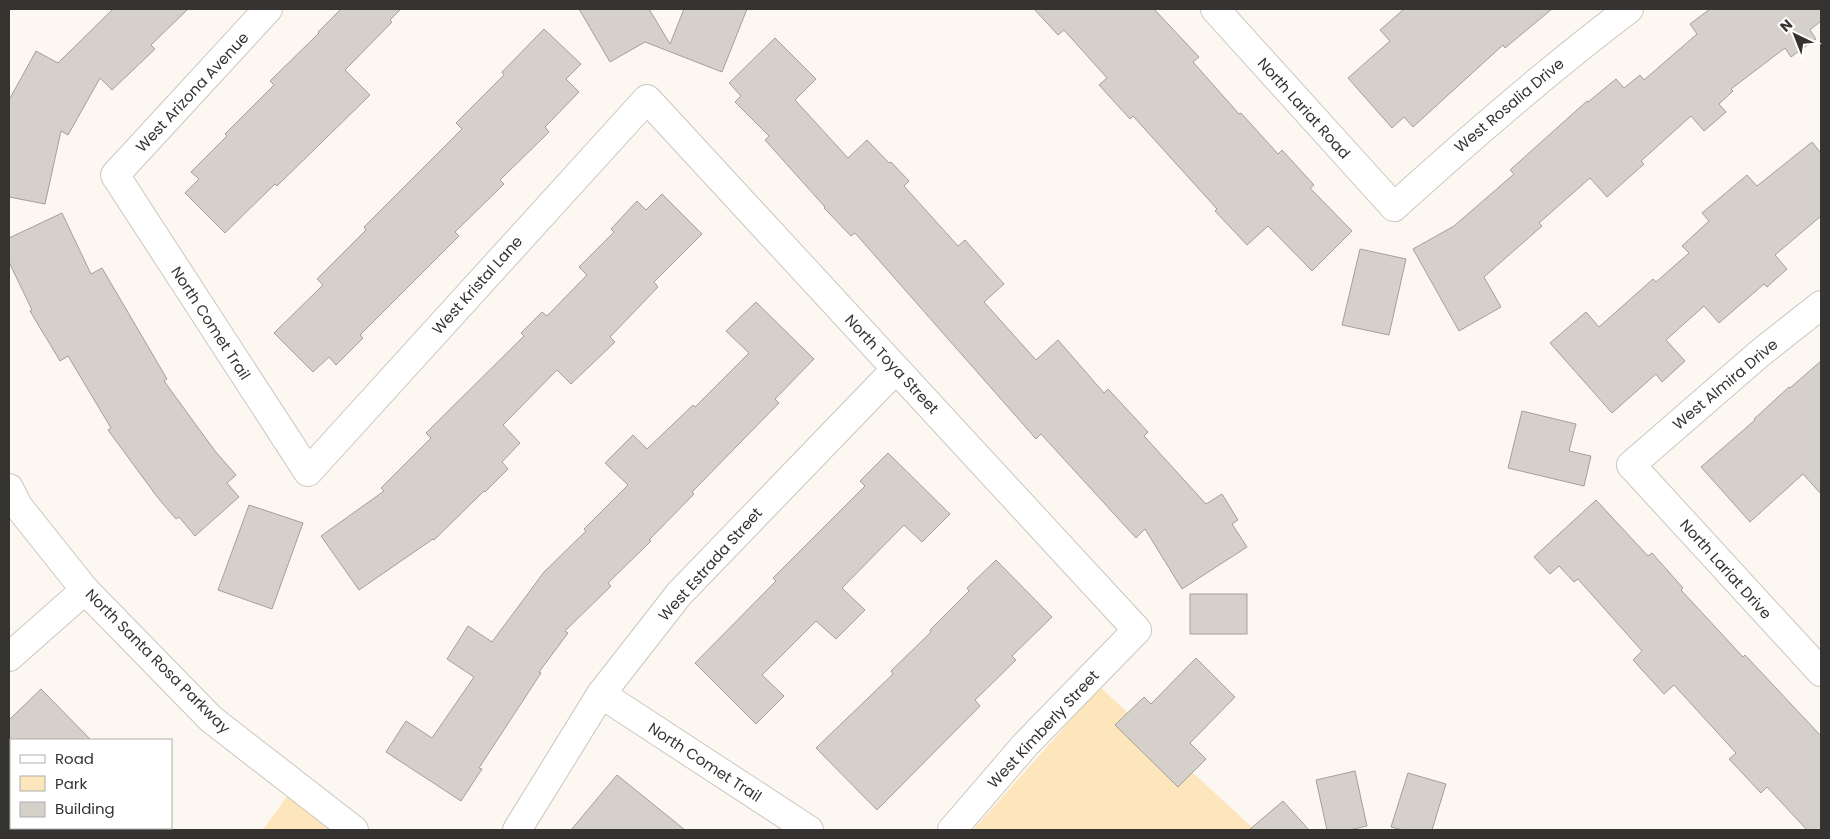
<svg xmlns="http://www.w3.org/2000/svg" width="1830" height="839" font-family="Poppins,sans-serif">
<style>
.green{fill:#fde5bc}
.building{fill:#d5d1ca;stroke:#a4a099}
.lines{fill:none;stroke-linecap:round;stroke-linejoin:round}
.street-casing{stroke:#cbc7c0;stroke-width:30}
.street{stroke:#fff;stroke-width:28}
.labels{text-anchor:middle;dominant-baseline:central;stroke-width:4;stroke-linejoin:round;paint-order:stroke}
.street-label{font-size:15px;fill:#343330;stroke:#fff}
</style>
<rect width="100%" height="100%" fill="#fcf7f0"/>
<g class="green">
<path d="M1100 687 1255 830H973Z"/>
<path d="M288 795 340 830H263Z"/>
</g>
<g class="building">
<path d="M113 9H188L151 45 155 49 112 90 100 78 68 135 61 131 45 204 9 197V100L36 51 58 63Z"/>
<path d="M341 9H401L390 20 392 22 345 70 370 95 277 186 275 184 225 233 185 193 199 179 191 172 227 136 225 134 274 85 270 81 319 33 318 32Z"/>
<path d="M579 9H649L670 44 684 9H747L722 72 645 42 610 62Z"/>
<path d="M1034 9H1154L1199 57 1193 62 1239 114 1241 113 1278 154 1282 150 1314 185 1310 188 1352 231 1312 271 1268 226 1247 245 1215 211 1217 209 1133 116 1130 119 1099 85 1107 78 1064 30 1058 35Z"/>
<path d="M1404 9H1552L1505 48 1503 45 1413 127 1404 117 1392 128 1348 78 1390 41 1380 30Z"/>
<path d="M1710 9H1821V21L1810 30 1816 39 1791 57 1785 48 1731 89 1733 91 1719 104 1726 112 1704 131 1691 116 1641 161 1644 164 1607 197 1590 178 1539 223 1542 226 1484 277 1501 307 1459 331 1413 249 1454 226 1514 174 1510 170 1587 101 1588 102 1616 79 1624 88 1640 75 1644 80 1697 34 1690 24Z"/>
<path d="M544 29 581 64 566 79 579 92 545 127 549 132 500 180 504 184 455 232 459 236 360 335 363 338 336 365 329 357 313 372 274 333 323 285 317 279 366 230 364 227 462 129 456 123 504 75 502 72Z"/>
<path d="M775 38 816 79 795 100 848 158 867 140 889 163 891 162 909 181 904 186 958 246 965 240 1004 284 984 302 1036 360 1058 340 1104 393 1108 389 1148 432 1144 436 1206 504 1222 494 1238 520 1232 524 1247 547 1182 589 1145 529 1136 538 1041 434 1036 439 855 233 851 236 824 208 825 207 765 140 769 136 735 102 741 96 729 83Z"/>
<path d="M1812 142 1821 153V216L1775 255 1787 269 1767 287 1764 284 1719 323 1704 306 1666 340 1685 361 1662 382 1656 374 1612 413 1550 343 1586 312 1599 327 1653 279 1656 282 1689 253 1682 246 1709 221 1702 213 1747 175 1757 186Z"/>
<path d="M662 194 702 234 654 282 658 287 610 337 615 342 571 384 557 370 503 425 520 443 502 462 508 469 485 492 484 491 434 540 433 539 359 590 321 536 384 491 381 488 431 438 426 433 524 336 521 333 542 312 547 316 587 275 579 267 614 232 611 229 637 201 646 210Z"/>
<path d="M62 213 91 274 102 268 167 379 164 381 215 451 236 475 227 483 239 497 195 536 179 517 176 519 158 498 108 430 111 428 68 356 60 361 30 311 32 310 9 262V238Z"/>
<path d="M1360 249 1406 259 1389 335 1342 325Z"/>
<path d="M756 302 814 359 775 399 779 403 692 492 694 494 649 540 651 541 608 583 611 586 565 631 568 633 539 672 541 673 479 768 482 769 461 801 386 752 406 721 432 738 474 677 447 659 468 626 492 642 544 572 586 531 584 529 628 485 605 463 633 435 647 449 693 405 695 407 749 353 726 331Z"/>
<path d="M1821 361V494L1803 474 1750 522 1701 467 1755 420 1754 419 1789 387 1790 388Z"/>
<path d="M1522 411 1576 424 1569 451 1591 456 1584 486 1508 468Z"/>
<path d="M888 453 950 514 922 542 904 525 842 588 865 610 836 639 816 621 762 675 784 696 756 724 695 663 776 581 773 578 865 486 860 481Z"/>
<path d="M1596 500 1648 556 1652 553 1683 588 1681 590 1743 657 1745 655 1821 736V830H1807L1767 787 1761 793 1729 759 1736 753 1674 685 1664 694 1633 660 1642 651 1578 579 1574 582 1559 566 1550 574 1534 557Z"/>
<path d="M249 505 303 523 272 609 218 590Z"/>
<path d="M996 560 1052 617 1012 656 1016 660 975 700 980 706 877 810 816 748 893 674 891 671 931 632 930 630 969 591 967 588Z"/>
<rect x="1190" y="594" width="57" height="40"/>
<path d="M1196 658 1235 697 1190 743 1206 759 1178 787 1115 725 1144 697 1151 704Z"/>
<path d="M41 689 91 740H9V720Z"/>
<path d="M1355 771 1367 826 1349 830H1327L1316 780Z"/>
<path d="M1408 773 1446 784 1432 830H1403L1391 827Z"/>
<path d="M617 775 685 830H571Z"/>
<path d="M1283 801 1309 830H1249Z"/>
</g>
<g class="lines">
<defs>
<g id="street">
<path d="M268 9 115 175 308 472 647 99 1137 630 1026 744 952 830"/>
<path d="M1215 9 1394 207C1470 138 1547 71 1629 9"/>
<path d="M1821 305 1759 354 1631 465 1821 672"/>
<path d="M9 488 18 506 85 590 211 719 354 830"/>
<path d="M9 657 85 590"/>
<path d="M601 694 809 830"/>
<path d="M517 830 601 694 679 594 896 369"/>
</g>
</defs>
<use href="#street" class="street-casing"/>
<use href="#street" class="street"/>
</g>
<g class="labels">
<g class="street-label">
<text transform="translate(192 92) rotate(-47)">West Arizona Avenue</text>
<text transform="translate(1509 105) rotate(-40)">West Rosalia Drive</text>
<text transform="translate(1304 108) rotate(48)">North Lariat Road</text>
<text transform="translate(477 285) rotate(-48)">West Kristal Lane</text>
<text transform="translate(211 323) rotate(57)">North Comet Trail</text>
<text transform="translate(892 364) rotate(47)">North Toya Street</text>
<text transform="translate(1725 384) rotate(-40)">West Almira Drive</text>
<text transform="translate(710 564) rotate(-48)">West Estrada Street</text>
<text transform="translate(1726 569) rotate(48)">North Lariat Drive</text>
<text transform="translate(158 661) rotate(45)">North Santa Rosa Parkway</text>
<text transform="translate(1043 729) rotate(-47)">West Kimberly Street</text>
<text transform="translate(705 762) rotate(33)">North Comet Trail</text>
</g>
</g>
<rect width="1830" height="839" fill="none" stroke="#343330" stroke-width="20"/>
<rect x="10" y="739" width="162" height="90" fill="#ffffff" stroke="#aeadac"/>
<rect x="20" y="755" width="25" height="8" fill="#ffffff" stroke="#aeadac"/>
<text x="55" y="764" font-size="15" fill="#343330">Road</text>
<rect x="20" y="776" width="25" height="15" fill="#fde5bc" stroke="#aeadac"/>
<text x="55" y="789" font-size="15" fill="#343330">Park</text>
<rect x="20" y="802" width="25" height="15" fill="#d5d1ca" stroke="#aeadac"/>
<text x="55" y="814" font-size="15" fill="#343330">Building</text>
<g transform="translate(1795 35) rotate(317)" stroke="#ffffff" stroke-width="4" paint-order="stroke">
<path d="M0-4L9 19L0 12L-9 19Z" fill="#343330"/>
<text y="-8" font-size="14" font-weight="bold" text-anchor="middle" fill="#343330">N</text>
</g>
</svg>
